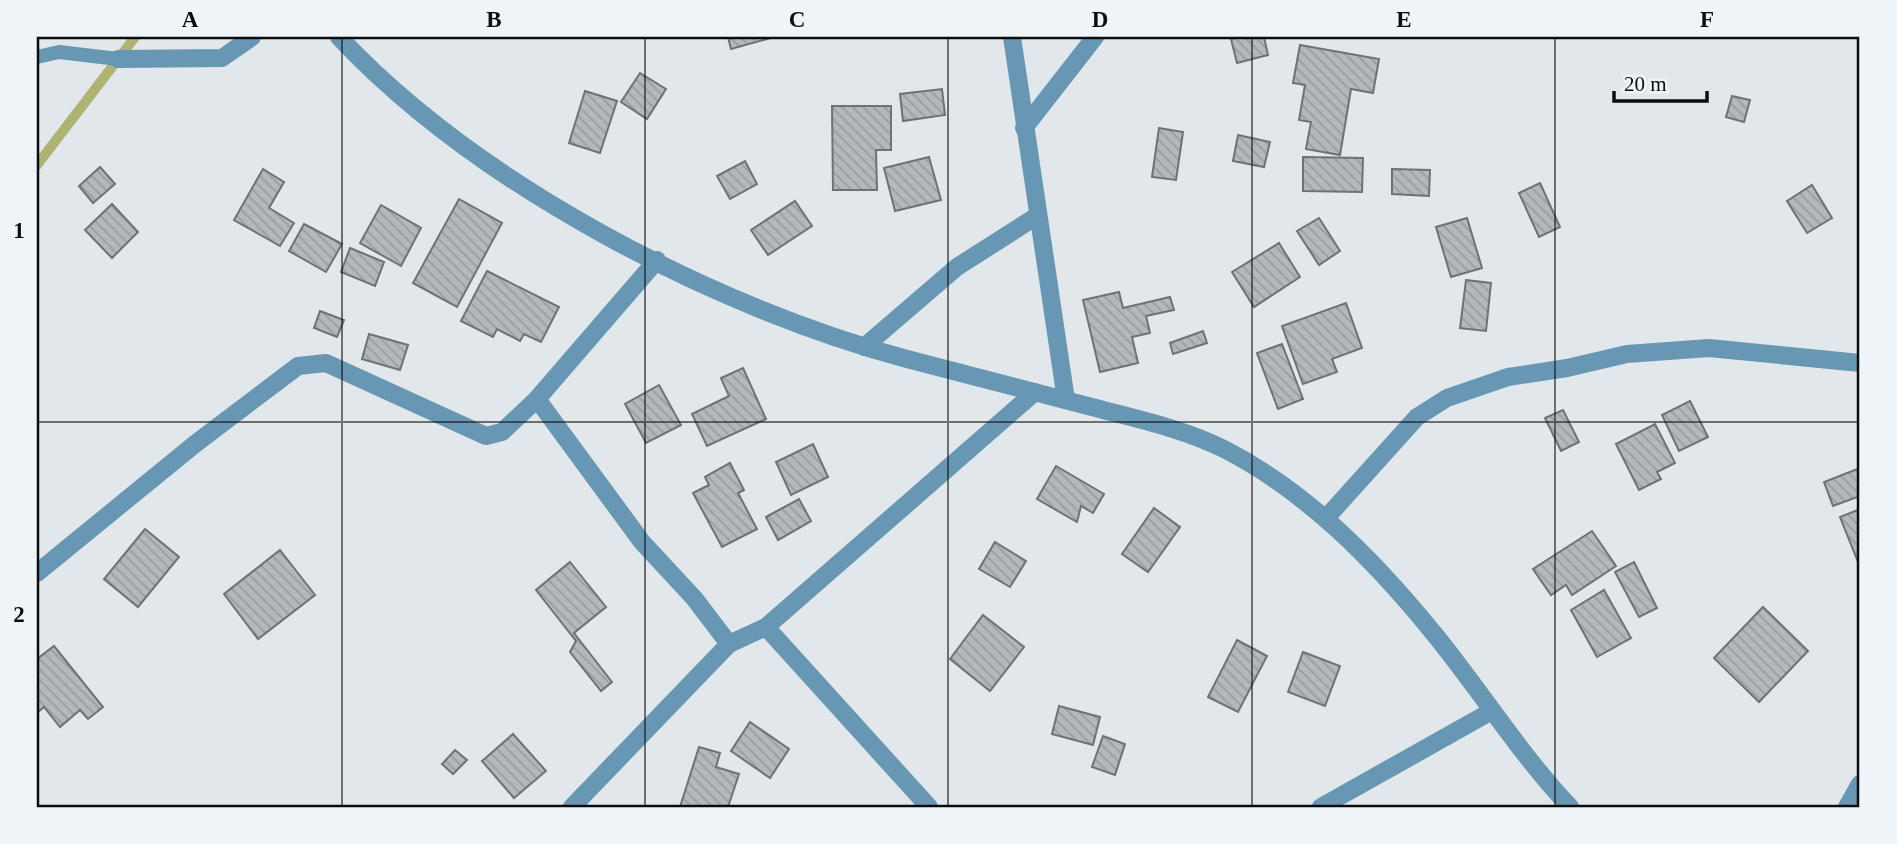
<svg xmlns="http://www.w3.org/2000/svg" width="1897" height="844" font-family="Georgia,serif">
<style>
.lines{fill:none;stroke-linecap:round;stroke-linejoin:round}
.stream{stroke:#aeb371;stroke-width:10}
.building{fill:url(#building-back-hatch);stroke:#6d7275;stroke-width:2}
.service{stroke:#6897b4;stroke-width:14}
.minor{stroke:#6897b4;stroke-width:18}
.tertiary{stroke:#6897b4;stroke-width:18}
.grid{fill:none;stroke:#0c0d0f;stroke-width:2;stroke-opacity:0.55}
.neatline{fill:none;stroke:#0c0d0f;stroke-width:2.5}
.grid-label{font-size:23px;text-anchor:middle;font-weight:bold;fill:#0c0d0f}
</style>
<defs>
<pattern id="building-back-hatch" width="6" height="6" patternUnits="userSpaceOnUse" patternTransform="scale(1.75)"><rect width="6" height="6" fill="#b3b8bc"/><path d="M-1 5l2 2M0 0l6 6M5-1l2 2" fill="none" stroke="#999da0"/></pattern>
</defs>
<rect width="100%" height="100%" fill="#e1e7eb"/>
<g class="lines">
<path class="stream" d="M37 165 135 37"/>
</g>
<g class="building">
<path d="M728 37H774L731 49Z"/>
<path d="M1237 37H1264L1268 55 1237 63 1231 39Z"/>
<path d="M1300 45 1379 59 1373 93 1351 89 1340 155 1306 149 1311 122 1299 120 1305 85 1293 83Z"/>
<path d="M640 73 666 89 647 119 621 102Z"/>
<path d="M942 89 945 115 903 121 900 94Z"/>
<path d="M585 91 617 101 600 153 569 143Z"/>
<path d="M1732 96 1750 100 1744 122 1726 117Z"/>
<path d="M832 106H891V150H876L877 190H833Z"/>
<path d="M1159 128 1183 132 1176 180 1152 177Z"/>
<path d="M1238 135 1270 142 1264 167 1233 161Z"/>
<path d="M929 157 941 200 895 211 884 168Z"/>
<path d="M1303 157 1363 158 1362 192 1303 191Z"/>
<path d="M745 161 757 184 730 199 717 176Z"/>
<path d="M100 167 115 184 93 203 79 186Z"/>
<path d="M263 169 284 182 269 208 294 223 280 246 234 220Z"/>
<path d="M1392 169 1430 170 1429 196 1392 194Z"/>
<path d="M1540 183 1560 227 1539 237 1519 193Z"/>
<path d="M1812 185 1832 218 1807 233 1787 201Z"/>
<path d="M459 199 502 223 457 307 413 283Z"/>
<path d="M795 201 812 226 768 255 751 230Z"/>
<path d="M112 204 138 232 112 258 85 230Z"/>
<path d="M381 205 421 228 401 266 360 243Z"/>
<path d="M1319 218 1340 251 1319 265 1297 231Z"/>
<path d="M1467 218 1482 268 1451 277 1436 227Z"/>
<path d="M304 224 342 244 326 272 289 251Z"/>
<path d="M1279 243 1300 277 1254 307 1232 272Z"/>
<path d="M350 248 384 262 375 286 341 272Z"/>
<path d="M487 271 559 307 541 342 524 334 520 341 497 329 493 337 461 321Z"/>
<path d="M1466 280 1491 283 1486 331 1460 328Z"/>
<path d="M1119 292 1123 308 1170 297 1174 310 1146 316 1150 333 1132 337 1138 363 1100 372 1083 300Z"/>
<path d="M1346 303 1362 348 1332 359 1337 372 1303 384 1282 326Z"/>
<path d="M320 311 344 320 337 337 314 328Z"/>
<path d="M1203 331 1207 343 1173 354 1170 343Z"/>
<path d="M369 334 408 345 400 370 362 359Z"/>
<path d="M1282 344 1303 399 1278 409 1257 353Z"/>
<path d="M743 368 766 419 707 446 692 414 729 396 721 378Z"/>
<path d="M659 385 681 425 646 443 625 404Z"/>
<path d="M1690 401 1708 437 1679 451 1662 415Z"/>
<path d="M1563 410 1579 442 1561 451 1545 418Z"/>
<path d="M1655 424 1675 463 1657 472 1661 479 1639 490 1616 444Z"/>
<path d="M813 444 828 477 791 495 776 462Z"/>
<path d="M730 463 744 490 738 493 757 529 722 547 693 493 709 485 705 477Z"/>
<path d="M1056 466 1104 494 1093 513 1081 506 1077 522 1037 499Z"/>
<path d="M1860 468V496L1833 506 1824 482Z"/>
<path d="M799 499 811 521 778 540 766 517Z"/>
<path d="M1154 508 1180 527 1148 572 1122 554Z"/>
<path d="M1860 509V567L1840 517Z"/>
<path d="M145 529 179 557 138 607 104 579Z"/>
<path d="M1592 531 1616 566 1572 595 1566 585 1551 595 1533 569Z"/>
<path d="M995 542 1026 561 1010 587 979 569Z"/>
<path d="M280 550 315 595 258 639 224 594Z"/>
<path d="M570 562 606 607 574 633 612 682 601 691 570 652 576 641 536 590Z"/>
<path d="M1634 562 1657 608 1639 617 1615 572Z"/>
<path d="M1604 590 1631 638 1597 657 1571 610Z"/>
<path d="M1763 607 1808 651 1759 702 1714 658Z"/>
<path d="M983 615 1024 647 990 691 950 659Z"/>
<path d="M1237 640 1267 656 1238 712 1208 697Z"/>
<path d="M54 646 103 707 88 719 80 710 60 727 44 707 37 713V659Z"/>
<path d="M1303 652 1340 666 1325 706 1288 692Z"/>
<path d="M1059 706 1100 717 1093 745 1052 734Z"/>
<path d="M750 722 789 749 770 778 731 751Z"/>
<path d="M513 734 546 771 514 798 482 761Z"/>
<path d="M1103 736 1125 744 1115 775 1092 767Z"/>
<path d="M699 747 720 753 716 767 739 774 728 807H680Z"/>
<path d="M455 750 467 760 453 774 442 764Z"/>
</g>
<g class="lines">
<path class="service" d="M37 57 59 52 118 59"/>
<g class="minor">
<path d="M1012 37 1066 400"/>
<path d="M118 59 222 58 252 37"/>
<path d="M1024 128 1095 37"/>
<path d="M864 347 957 267 1037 216"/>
<path d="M537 399 642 542 694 598 729 644"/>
<path d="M1327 517 1417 417 1447 398 1508 377 1567 368 1627 354 1709 348 1860 363"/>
<path d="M37 573 195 444 298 366 326 363 486 436 502 432 537 399 657 260"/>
<path d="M766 627 929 807"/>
<path d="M572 807 729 644 766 627 1035 392"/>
<path d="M1321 807 1490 712"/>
<path d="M1847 807 1860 784"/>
</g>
<path class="tertiary" d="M339 37C477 184 713 307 907 359 967 375 1028 390 1088 406 1133 418 1182 428 1224 449 1306 491 1373 559 1431 630 1479 688 1518 752 1570 807"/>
</g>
<path class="grid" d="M342 37V807M645 37V807M948 37V807M1252 37V807M1555 37V807M37 422H1860"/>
<rect width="1897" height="844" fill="none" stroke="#eef4f8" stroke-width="77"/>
<path d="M1614 91v10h93v-10" fill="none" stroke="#0c0d0f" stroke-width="3.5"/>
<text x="1624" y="91" font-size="21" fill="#0c0d0f" stroke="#eef4f8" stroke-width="5" paint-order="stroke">20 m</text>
<rect x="38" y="38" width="1820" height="768" class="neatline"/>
<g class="grid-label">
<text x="190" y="27">A</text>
<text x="494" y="27">B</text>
<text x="797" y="27">C</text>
<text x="1100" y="27">D</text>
<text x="1404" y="27">E</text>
<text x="1707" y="27">F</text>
<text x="19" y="238">1</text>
<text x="19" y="622">2</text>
</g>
</svg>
